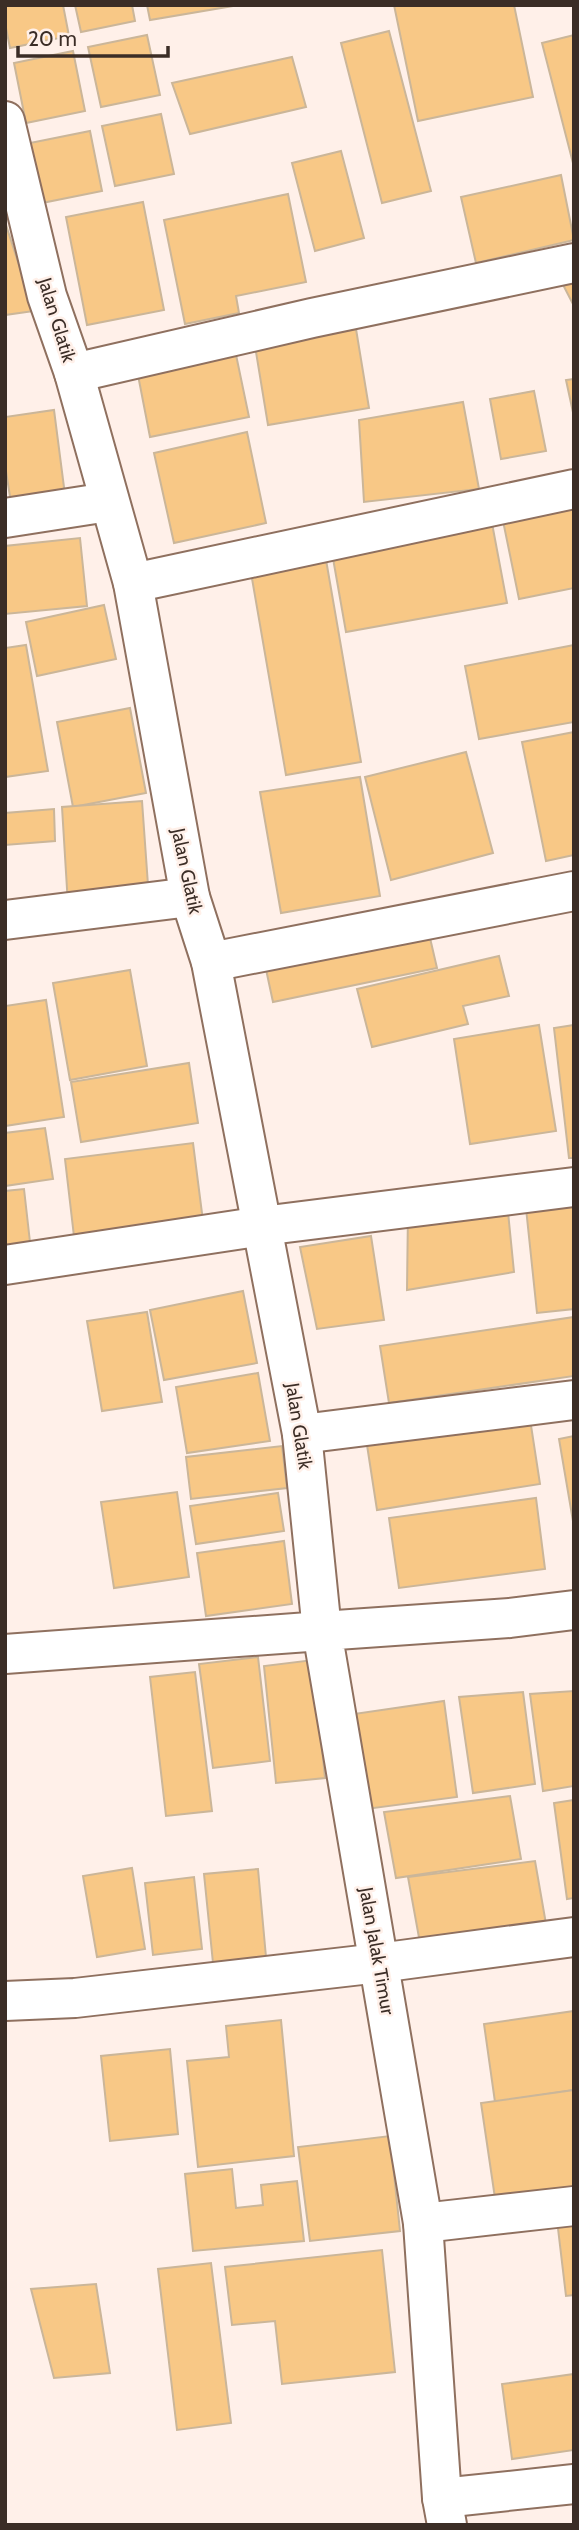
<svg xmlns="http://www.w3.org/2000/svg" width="579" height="2530" font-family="Cabin,sans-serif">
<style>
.building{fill:#f8c886;stroke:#cbb699;stroke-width:2}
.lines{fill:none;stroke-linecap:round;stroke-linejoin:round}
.street-casing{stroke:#8f705f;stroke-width:42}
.street{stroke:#fff;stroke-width:38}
.labels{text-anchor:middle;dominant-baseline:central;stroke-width:5;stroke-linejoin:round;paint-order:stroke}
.street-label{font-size:19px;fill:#3b2d26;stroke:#fff0e9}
</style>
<rect width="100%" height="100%" fill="#fff0e9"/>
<g class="building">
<path d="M5 5H63L69 36 10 48 5 23Z"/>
<path d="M75 5H132L135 21 81 32Z"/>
<path d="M147 5H239L150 20Z"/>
<path d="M394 5H514L533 97 418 121Z"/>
<path d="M389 31 431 191 382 203 341 43Z"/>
<path d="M147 35 160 95 101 107 88 47Z"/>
<path d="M574 35V167L542 43Z"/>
<path d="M73 51 85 111 26 123 14 63Z"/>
<path d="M292 57 306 107 190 134 172 83Z"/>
<path d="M161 114 174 174 115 186 102 126Z"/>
<path d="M90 131 102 191 42 203 30 143Z"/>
<path d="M341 151 364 238 315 251 292 163Z"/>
<path d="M561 175 574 240 476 263 461 197Z"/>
<path d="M288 194 306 282 236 296 239 313 185 324 164 220Z"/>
<path d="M143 202 164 310 87 325 66 217Z"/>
<path d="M5 222 34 311 5 315Z"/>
<path d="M574 276V306L560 279Z"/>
<path d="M356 329 369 408 268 425 255 346Z"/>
<path d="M235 350 249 417 150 437 137 370Z"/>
<path d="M574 379V417L566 380Z"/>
<path d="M534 391 546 451 501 459 490 399Z"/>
<path d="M463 402 479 489 364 502 359 420Z"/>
<path d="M54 410 65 495 11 503 5 465V417Z"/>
<path d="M247 432 266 523 174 543 154 453Z"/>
<path d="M574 502V588L519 599 502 516Z"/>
<path d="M491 518 507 603 346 632 331 547Z"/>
<path d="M80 538 87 606 5 614V546Z"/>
<path d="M325 554 361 762 286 775 250 567Z"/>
<path d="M104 605 116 659 37 676 26 622Z"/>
<path d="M26 645 48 771 5 777V648Z"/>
<path d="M574 645V722L479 739 465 666Z"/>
<path d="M130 708 146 793 73 807 57 722Z"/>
<path d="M574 732V855L546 861 522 742Z"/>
<path d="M466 752 493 853 391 880 365 777Z"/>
<path d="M360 777 380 896 281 913 260 792Z"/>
<path d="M142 801 149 899 68 905 62 807Z"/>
<path d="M54 809 55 841 5 845V813Z"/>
<path d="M427 925 437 968 273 1002 264 960Z"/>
<path d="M499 956 509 996 463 1006 468 1024 372 1047 357 989Z"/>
<path d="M130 970 147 1066 70 1080 53 983Z"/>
<path d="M46 1000 64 1117 5 1126V1006Z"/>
<path d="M539 1025 556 1131 470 1144 454 1039Z"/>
<path d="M574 1025V1158H569L554 1028Z"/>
<path d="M189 1063 198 1123 81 1142 71 1082Z"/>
<path d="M45 1128 53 1179 5 1186V1133Z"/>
<path d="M193 1143 204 1229 75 1245 65 1159Z"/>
<path d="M24 1189 31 1251 5 1254V1191Z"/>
<path d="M574 1202V1309L537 1313 526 1208Z"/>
<path d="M408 1211 508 1212 514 1272 407 1290Z"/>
<path d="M371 1236 384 1320 317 1329 300 1247Z"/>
<path d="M243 1291 257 1363 164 1380 150 1310Z"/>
<path d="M147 1312 162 1402 102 1411 87 1321Z"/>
<path d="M574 1317V1376L389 1403 380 1346Z"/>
<path d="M258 1373 270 1441 187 1453 176 1387Z"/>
<path d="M530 1419 540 1484 377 1510 367 1445Z"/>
<path d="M574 1436V1527L559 1439Z"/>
<path d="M282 1446 287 1488 191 1499 186 1457Z"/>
<path d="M177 1492 189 1577 114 1588 101 1502Z"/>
<path d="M278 1493 284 1531 196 1544 190 1506Z"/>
<path d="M536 1498 545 1569 399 1588 389 1518Z"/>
<path d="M284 1541 292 1604 206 1616 197 1553Z"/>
<path d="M258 1657 270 1761 213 1768 199 1664Z"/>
<path d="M313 1660 325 1778 276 1783 264 1666Z"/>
<path d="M195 1672 212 1811 166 1816 150 1677Z"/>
<path d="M574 1691V1786L543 1791 530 1694Z"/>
<path d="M523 1692 535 1784 473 1793 459 1697Z"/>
<path d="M444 1701 457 1797 359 1810 347 1715Z"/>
<path d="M510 1796 521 1859 396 1878 384 1812Z"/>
<path d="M574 1800V1898L567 1899 554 1803Z"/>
<path d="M535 1861 546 1924 420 1943 408 1877Z"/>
<path d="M132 1868 145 1949 97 1957 83 1876Z"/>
<path d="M258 1869 266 1957 213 1963 204 1874Z"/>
<path d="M194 1877 202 1949 153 1955 145 1883Z"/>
<path d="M574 2011V2090L495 2102 484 2024Z"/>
<path d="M281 2020 294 2156 198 2167 187 2061 229 2057 226 2026Z"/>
<path d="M170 2049 178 2134 110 2141 101 2056Z"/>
<path d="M574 2090V2187L495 2198 481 2103Z"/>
<path d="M390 2136 400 2231 310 2241 298 2147Z"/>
<path d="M232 2169 236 2208 263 2205 261 2185 297 2181 304 2241 193 2251 185 2174Z"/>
<path d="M574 2218V2295L566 2296 557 2220Z"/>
<path d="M382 2250 395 2372 282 2384 275 2321 232 2325 225 2267Z"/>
<path d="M211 2263 231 2423 177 2430 158 2269Z"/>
<path d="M96 2284 110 2373 54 2378 31 2289Z"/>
<path d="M574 2374V2450L512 2459 502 2384Z"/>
</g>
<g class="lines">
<defs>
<g id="street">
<path d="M5 121 47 296 74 373 133 583 190 897 211 962 302 1434 322 1631 5 1654"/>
<path d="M74 373 312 318 574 263"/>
<path d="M5 518 108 502"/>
<path d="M133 583 574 489"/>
<path d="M5 920 190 897"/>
<path d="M211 962 574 891"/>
<path d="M5 1265 262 1226 574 1187"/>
<path d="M302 1434 574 1400"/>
<path d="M5 2001 75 1998 379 1963 574 1937"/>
<path d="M423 2223 574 2206"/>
<path d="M442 2498 574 2484"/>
<path d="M447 2525 442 2498 423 2223 322 1631 510 1618 574 1610"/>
</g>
</defs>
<use href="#street" class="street-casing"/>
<use href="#street" class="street"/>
</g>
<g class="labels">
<g class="street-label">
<text transform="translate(57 320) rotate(73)">Jalan Glatik</text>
<text transform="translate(187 871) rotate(78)">Jalan Glatik</text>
<text transform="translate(299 1426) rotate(81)">Jalan Glatik</text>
<text transform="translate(377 1951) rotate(80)">Jalan Jalak Timur</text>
</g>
</g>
<rect width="579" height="2530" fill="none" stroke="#3b2d26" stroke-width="14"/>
<path d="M18 46v10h150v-10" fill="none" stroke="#3b2d26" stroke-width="3.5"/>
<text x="28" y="46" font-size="21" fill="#3b2d26" stroke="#fff0e9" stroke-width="5" paint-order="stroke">20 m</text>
</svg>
